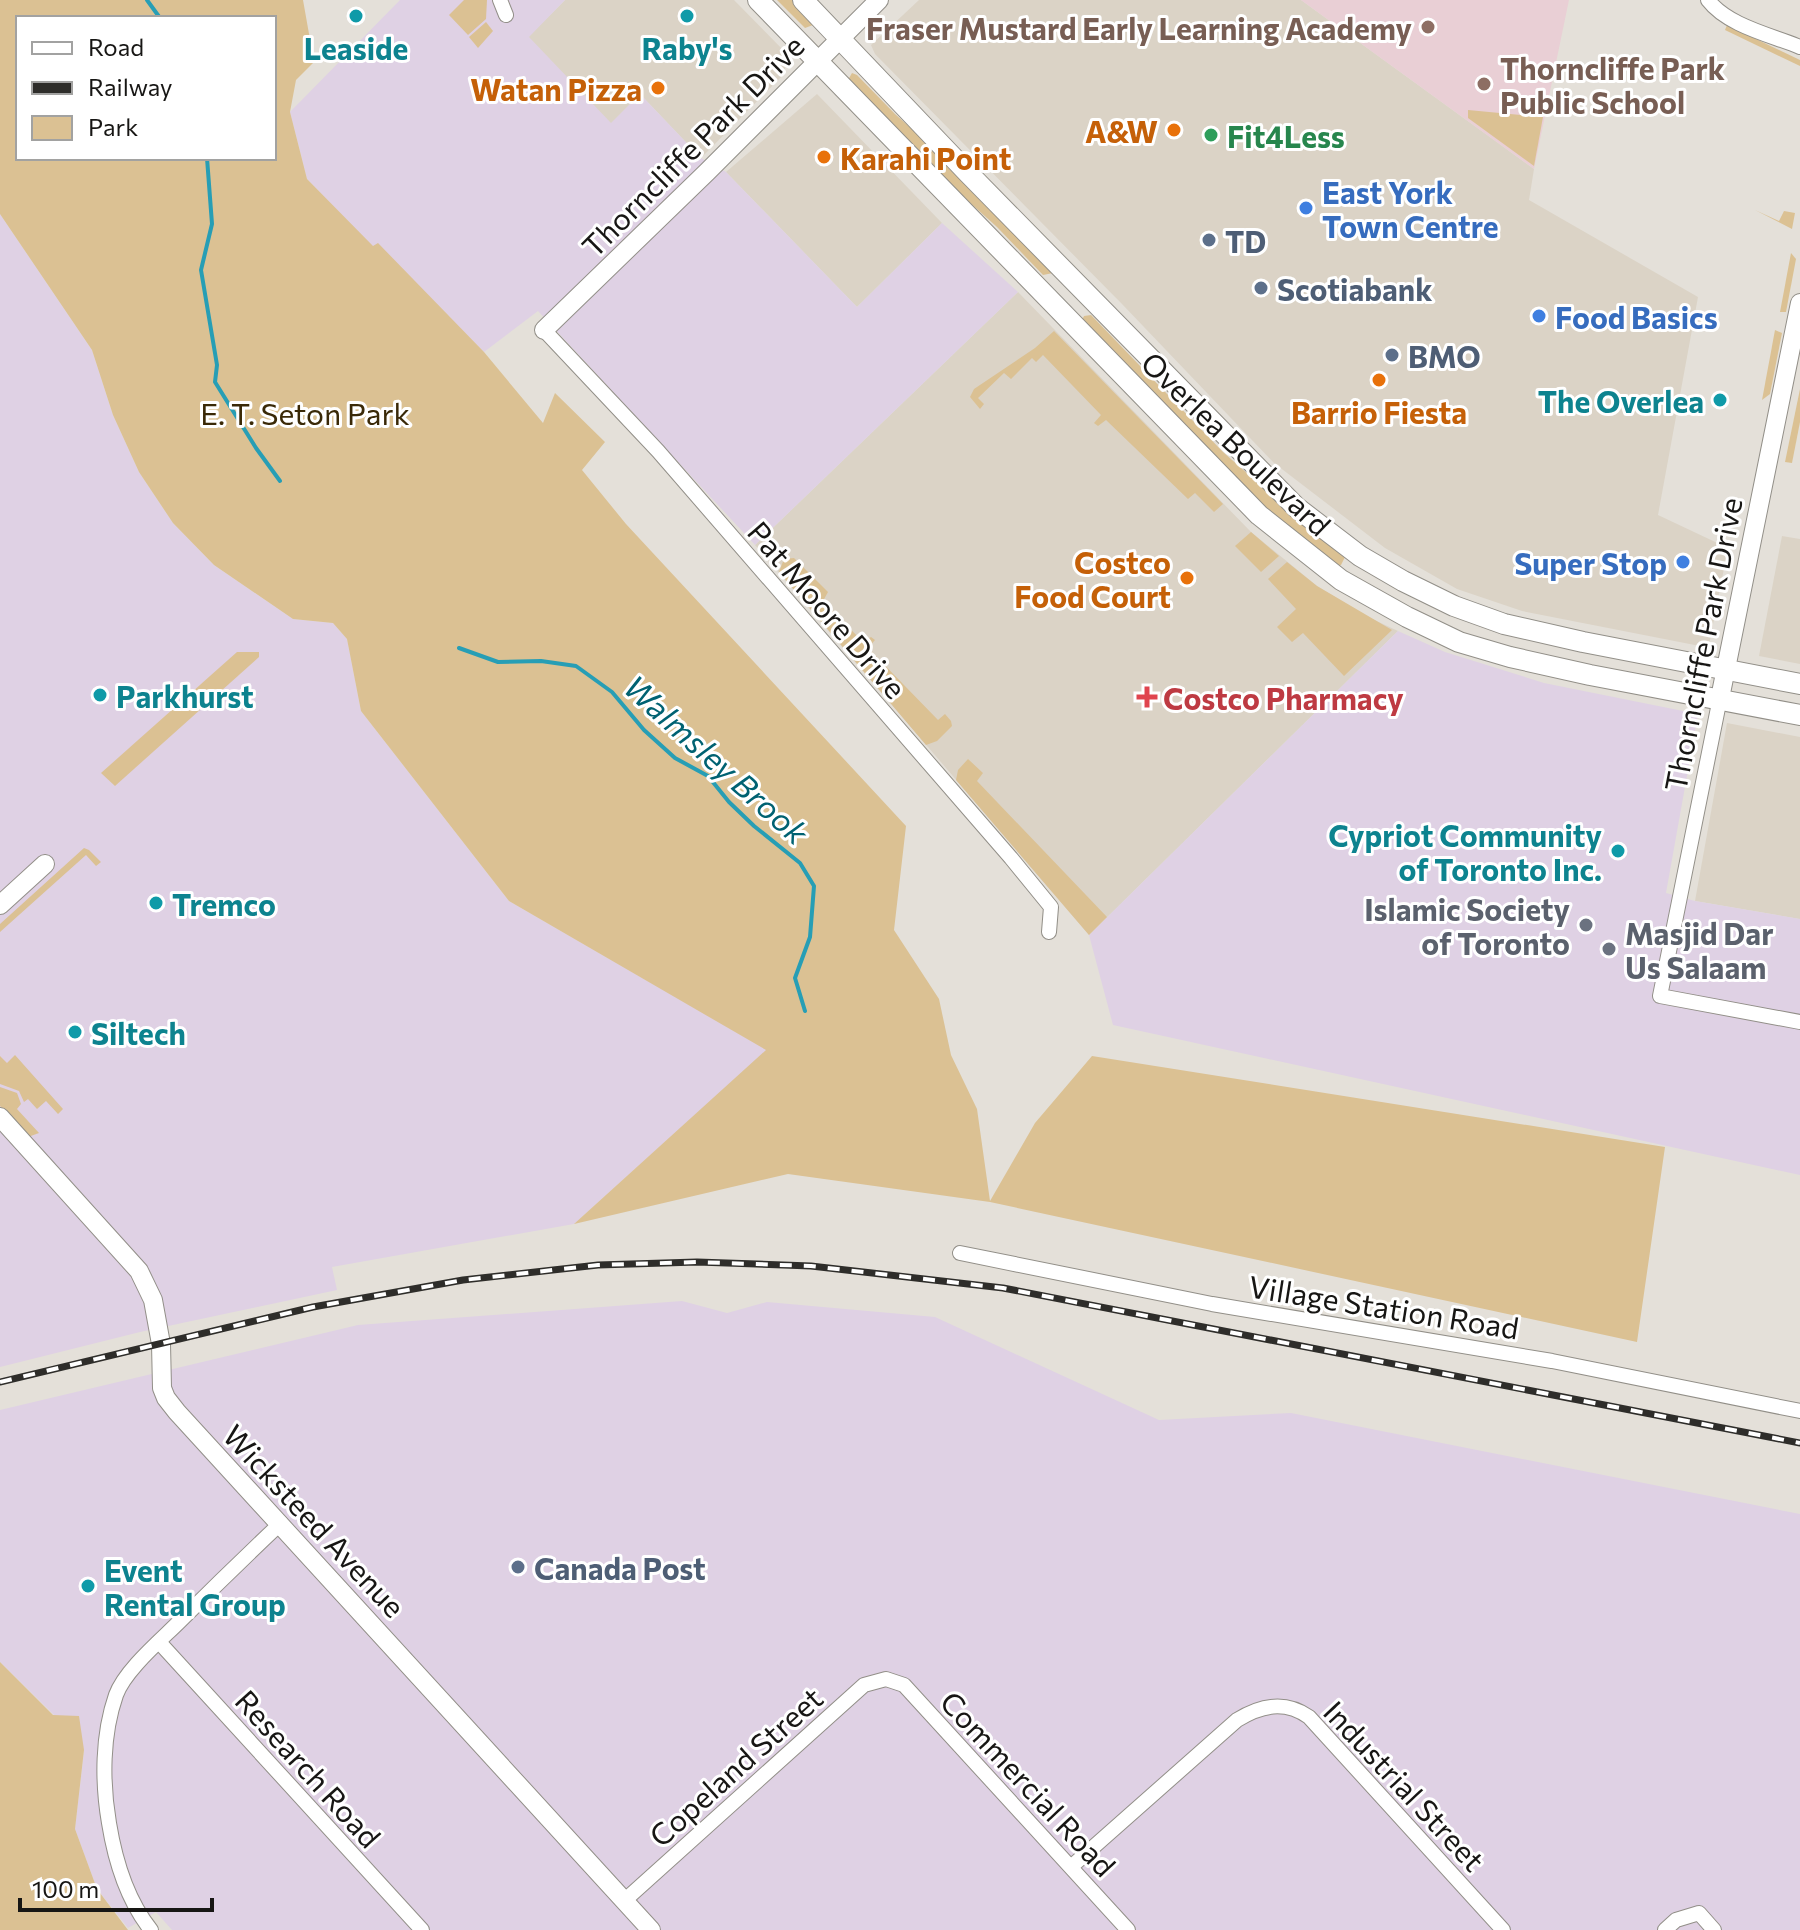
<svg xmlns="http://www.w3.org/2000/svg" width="1800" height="1930" font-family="Commissioner,sans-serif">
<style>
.built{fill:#dbd3c6}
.industrial{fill:#dfd1e4}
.education{fill:#e9cfd5}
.green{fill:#dbc193;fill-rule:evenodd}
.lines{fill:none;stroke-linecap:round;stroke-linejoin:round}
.stream{stroke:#279eb5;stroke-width:4}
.minor-casing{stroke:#928f88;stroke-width:16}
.tertiary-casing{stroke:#928f88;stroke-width:20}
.secondary-casing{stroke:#928f88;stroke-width:22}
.minor{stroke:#fff;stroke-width:14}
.tertiary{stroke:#fff;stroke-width:18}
.secondary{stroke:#fff;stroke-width:20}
.rail-casing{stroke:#2e2d2a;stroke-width:7}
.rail{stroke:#fff;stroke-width:4;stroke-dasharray:12;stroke-linecap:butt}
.culture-dot{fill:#0f9aa8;stroke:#fff;stroke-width:3}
.education-dot{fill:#8d6e63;stroke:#fff;stroke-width:3}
.food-dot{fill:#e8710a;stroke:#fff;stroke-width:3}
.leisure-dot{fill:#2e9e5b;stroke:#fff;stroke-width:3}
.shop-dot{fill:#3f7fe0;stroke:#fff;stroke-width:3}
.service-dot{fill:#5c6f8a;stroke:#fff;stroke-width:3}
.health-dot{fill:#e0444e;stroke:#fff;stroke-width:3}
.worship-dot{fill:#6b7280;stroke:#fff;stroke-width:3}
.labels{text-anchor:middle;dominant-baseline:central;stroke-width:6;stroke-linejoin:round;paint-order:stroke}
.education-label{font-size:30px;font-weight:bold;fill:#785e54;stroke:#fff;text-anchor:end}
.culture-label{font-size:30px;font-weight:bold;fill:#0d838f;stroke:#fff;text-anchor:start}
.food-label{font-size:30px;font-weight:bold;fill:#c56008;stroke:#fff;text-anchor:end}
.leisure-label{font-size:30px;font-weight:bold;fill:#27864d;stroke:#fff;text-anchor:start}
.street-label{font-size:30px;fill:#171614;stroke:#fff}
.shop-label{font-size:30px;font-weight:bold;fill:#366cbe;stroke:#fff;text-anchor:start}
.service-label{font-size:30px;font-weight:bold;fill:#4e5e75;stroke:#fff;text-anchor:start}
.park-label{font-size:30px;fill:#3a2907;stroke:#fff}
.health-label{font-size:30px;font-weight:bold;fill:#be3a42;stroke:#fff;text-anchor:start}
.worship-label{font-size:30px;font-weight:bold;fill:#5b616d;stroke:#fff;text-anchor:end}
.water-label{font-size:32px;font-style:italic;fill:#006272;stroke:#fff}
</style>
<rect width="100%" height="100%" fill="#e4e0d9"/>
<g class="built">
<path d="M565 0H734L785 52 787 62 783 75 701 158 640 94 611 124 528 37Z"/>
<path d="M919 0H1301L1534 169 1529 200 1698 297 1658 515 1728 548 1709 645 1705 647 1522 611 1457 589 1385 548 1274 463 1122 304 875 54 871 45Z"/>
<path d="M817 94 942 223 857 307 726 172Z"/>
<path d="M1018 292 1251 532 1317 586 1368 617 1398 631 1089 935 755 545Z"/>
<path d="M1782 536 1800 539V664L1759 656Z"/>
<path d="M1727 723 1800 737V919L1695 901Z"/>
</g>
<g class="industrial">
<path d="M400 0H565L529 37 611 123 640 94 701 158 726 172 857 307 942 223 1018 292 755 545 538 311 484 352 378 244 373 247 307 179 290 112Z"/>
<path d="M0 214 92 350 113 415 139 472 173 523 214 565 293 619 333 623 347 639 361 711 509 901 767 1050 574 1224 332 1267 337 1290 140 1332 0 1367Z"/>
<path d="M1398 631 1445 652 1544 683 1698 714 1666 893 1695 901 1800 919V1175L1113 1025 1089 935Z"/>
<path d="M682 1301 727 1313 767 1302 935 1317 1159 1420 1291 1413 1800 1514V1930H172L156 1912 128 1928 97 1889 75 1829 84 1751 54 1715 0 1662V1410L358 1325Z"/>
</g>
<path class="education" d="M1301 0H1569L1534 169Z"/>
<g class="green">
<path d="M0 0H303L314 62 296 80 290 112 307 179 373 246 378 243 484 352 543 423 555 393 605 442 582 470 626 524 906 826 894 930 939 999 951 1055 977 1109 990 1201 1035 1123 1092 1056 1665 1147 1637 1342 990 1202 788 1174 574 1224 766 1050 509 901 361 711 347 639 333 623 293 619 214 565 173 523 139 472 113 415 92 350 0 214ZM18 18H274V158H18Z"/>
<path d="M464 0H487L486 19 468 35 449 15Z"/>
<path d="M777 0H793L813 25 805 28Z"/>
<path d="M486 22 493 31 478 48 469 37Z"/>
<path d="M1727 25 1800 60V66L1725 30Z"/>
<path d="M852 73 857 75 895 114 948 161 1053 273 1043 275 997 227 939 175 848 80Z"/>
<path d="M1468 110 1543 117 1534 166 1468 118Z"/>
<path d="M1755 210 1779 221 1784 211 1795 213 1792 229Z"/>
<path d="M1791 253 1796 259 1786 312H1780Z"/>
<path d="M1091 315 1223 452 1292 513 1341 552 1345 557 1341 565 1337 567 1287 532 1082 320 1084 316Z"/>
<path d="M1775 330 1782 333 1770 394 1762 400Z"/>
<path d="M1054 331 1223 504 1214 512 1195 493 1188 499 1106 420 1098 426 1094 423 1101 415 1043 355 1036 362 1032 358 1011 379 1004 373 978 398 984 404 980 409 970 397 974 389 1035 348Z"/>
<path d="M1800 389V422L1792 463 1785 462Z"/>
<path d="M1251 532 1279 556 1261 572 1235 546Z"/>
<path d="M794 558 828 592 823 601 863 642 871 637 875 640 868 648 938 720 945 714 951 721 952 726 937 741 926 745 779 572 784 559Z"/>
<path d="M1287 562 1317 586 1392 630 1344 676 1303 633 1292 642 1277 627 1296 609 1268 579Z"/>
<path d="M237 652H259V657L115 786 101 773Z"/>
<path d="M968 759 983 773 977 781 1107 917 1089 935 956 780 958 770Z"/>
<path d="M84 848 89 850 101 862 96 866 86 855 0 932V924Z"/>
<path d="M15 1055 63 1109 58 1114 46 1101 37 1109 28 1099 24 1102 19 1091 0 1084V1056L7 1063Z"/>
<path d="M0 1087 17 1093 21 1104 17 1109 39 1133 28 1137 0 1106Z"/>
<path d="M0 1662 53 1715 79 1716 84 1750 75 1829 97 1889 128 1930H0Z"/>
</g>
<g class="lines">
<g class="stream">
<path d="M147 0 160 18"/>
<path d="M207 158 212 224 201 270 217 365 215 382 256 448 280 481"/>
<path d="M459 648 498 662 541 661 576 666 612 692 644 730 675 758 708 776 729 802 754 826 800 863 814 886 810 937 795 978 805 1011"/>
</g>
<defs>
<g id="minor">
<path d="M500 0 506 15"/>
<path d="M1708 0C1728 26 1771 35 1800 47"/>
<path d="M544 330 658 451 1011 858 1051 907 1049 932"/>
<path d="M1720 698 1660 996 1800 1022"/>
<path d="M960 1253 1212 1304 1552 1361 1800 1411"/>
<path d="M159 1642 422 1930"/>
<path d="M1072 1866 1237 1720C1261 1705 1285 1700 1309 1717L1503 1930"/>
<path d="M624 1901 864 1685 886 1679 904 1685 1128 1930"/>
<path d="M151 1930C127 1900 115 1860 109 1823 102 1782 102 1735 116 1695 125 1670 161 1640 180 1621 213 1588 247 1555 281 1523"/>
<path d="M1665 1930 1676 1920 1699 1913 1714 1930"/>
</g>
<g id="tertiary">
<path d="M544 330 707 172 879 0"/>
<path d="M1720 698 1800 303"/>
<path d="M0 905 45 864"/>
<path d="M0 1117 139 1271 153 1300 161 1344 162 1388 166 1398 177 1412 651 1930"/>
</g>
<g id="secondary">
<path d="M758 0 1259 515 1341 580 1407 617 1459 642 1510 657 1590 675 1800 715"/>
<path d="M803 0 968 173 1296 507 1360 556 1403 581 1454 606 1504 624 1583 642 1800 684"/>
</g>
</defs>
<use href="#minor" class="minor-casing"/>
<use href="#tertiary" class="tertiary-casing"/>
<use href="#secondary" class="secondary-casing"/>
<use href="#minor" class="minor"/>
<use href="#tertiary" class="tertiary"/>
<use href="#secondary" class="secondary"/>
<defs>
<path id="rail" d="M0 1382 313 1307 463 1280 598 1265 697 1262 811 1266 1003 1288 1800 1443"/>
</defs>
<use href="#rail" class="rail-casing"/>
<use href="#rail" class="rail"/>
</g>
<g class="culture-dot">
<circle cx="356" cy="16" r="8"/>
<circle cx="687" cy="16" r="8"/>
<circle cx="1720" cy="400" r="8"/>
<circle cx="100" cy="695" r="8"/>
<circle cx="1618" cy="851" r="8"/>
<circle cx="156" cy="903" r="8"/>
<circle cx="75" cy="1032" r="8"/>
<circle cx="88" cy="1586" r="8"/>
</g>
<g class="education-dot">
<circle cx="1428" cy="27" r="8"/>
<circle cx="1484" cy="84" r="8"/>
</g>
<g class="food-dot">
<circle cx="658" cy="88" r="8"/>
<circle cx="1174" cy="130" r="8"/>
<circle cx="824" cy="157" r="8"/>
<circle cx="1379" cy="380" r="8"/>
<circle cx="1187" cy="578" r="8"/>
</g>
<circle class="leisure-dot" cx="1211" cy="135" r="8"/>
<g class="shop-dot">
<circle cx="1306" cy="208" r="8"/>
<circle cx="1539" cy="316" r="8"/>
<circle cx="1683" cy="562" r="8"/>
</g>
<g class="service-dot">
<circle cx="1209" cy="240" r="8"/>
<circle cx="1261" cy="288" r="8"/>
<circle cx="1392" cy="355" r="8"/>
<circle cx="518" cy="1567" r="8"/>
</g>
<path class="health-dot" d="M1143 685h8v8h8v8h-8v8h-8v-8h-8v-8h8z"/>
<g class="worship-dot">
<circle cx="1586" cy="925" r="8"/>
<circle cx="1609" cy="949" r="8"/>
</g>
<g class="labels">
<g class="education-label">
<text x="1412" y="27">Fraser Mustard Early Learning Academy</text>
<text x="1500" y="67" text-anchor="start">Thorncliffe Park<tspan x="1500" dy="34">Public School</tspan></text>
</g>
<g class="culture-label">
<text x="356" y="47" text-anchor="middle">Leaside</text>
<text x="687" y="47" text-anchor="middle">Raby's</text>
<text x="1704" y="400" text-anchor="end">The Overlea</text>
<text x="116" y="695">Parkhurst</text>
<text x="1602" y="834" text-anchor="end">Cypriot Community<tspan x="1602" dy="34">of Toronto Inc.</tspan></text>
<text x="172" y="903">Tremco</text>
<text x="91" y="1032">Siltech</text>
<text x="104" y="1569">Event<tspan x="104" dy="34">Rental Group</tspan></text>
</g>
<g class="food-label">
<text x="642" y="88">Watan Pizza</text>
<text x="1158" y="130">A&amp;W</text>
<text x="840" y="157" text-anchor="start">Karahi Point</text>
<text x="1379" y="411" text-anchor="middle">Barrio Fiesta</text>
<text x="1171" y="561">Costco<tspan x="1171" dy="34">Food Court</tspan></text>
</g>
<g class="leisure-label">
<text x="1227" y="135">Fit4Less</text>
</g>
<g class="street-label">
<text transform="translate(692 145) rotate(-45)">Thorncliffe Park Drive</text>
<text transform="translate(1237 443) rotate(44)">Overlea Boulevard</text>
<text transform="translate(828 609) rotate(49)">Pat Moore Drive</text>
<text transform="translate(1702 644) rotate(-79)">Thorncliffe Park Drive</text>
<text transform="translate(1384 1306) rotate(9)">Village Station Road</text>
<text transform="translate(315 1520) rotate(47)">Wicksteed Avenue</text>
<text transform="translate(735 1766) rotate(-42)">Copeland Street</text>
<text transform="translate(309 1768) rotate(48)">Research Road</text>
<text transform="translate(1029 1783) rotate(47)">Commercial Road</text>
<text transform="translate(1405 1785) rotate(47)">Industrial Street</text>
</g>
<g class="shop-label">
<text x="1322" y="191">East York<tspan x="1322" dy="34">Town Centre</tspan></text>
<text x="1555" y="316">Food Basics</text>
<text x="1667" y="562" text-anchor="end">Super Stop</text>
</g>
<g class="service-label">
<text x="1225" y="240">TD</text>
<text x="1277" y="288">Scotiabank</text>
<text x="1408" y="355">BMO</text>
<text x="534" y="1567">Canada Post</text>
</g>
<g class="park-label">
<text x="305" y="412">E. T. Seton Park</text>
</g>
<g class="health-label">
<text x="1163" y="697">Costco Pharmacy</text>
</g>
<g class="worship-label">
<text x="1570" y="908">Islamic Society<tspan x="1570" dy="34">of Toronto</tspan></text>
<text x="1625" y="932" text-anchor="start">Masjid Dar<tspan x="1625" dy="34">Us Salaam</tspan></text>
</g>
<g class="water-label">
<text transform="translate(717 759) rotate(42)">Walmsley Brook</text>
</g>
</g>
<rect x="16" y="16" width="260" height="144" fill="#ffffff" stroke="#a2a2a1" stroke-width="2"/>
<rect x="32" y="42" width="40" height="12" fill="#ffffff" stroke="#a2a2a1" stroke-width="2"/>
<text x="88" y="56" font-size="24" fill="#171614">Road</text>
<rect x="32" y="82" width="40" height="12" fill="#2e2d2a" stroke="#a2a2a1" stroke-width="2"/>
<text x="88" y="96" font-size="24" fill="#171614">Railway</text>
<rect x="32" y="116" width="40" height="24" fill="#dbc193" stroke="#a2a2a1" stroke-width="2"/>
<text x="88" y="136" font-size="24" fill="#171614">Park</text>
<path d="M20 1898v12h192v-12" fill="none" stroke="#171614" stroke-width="4"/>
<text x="32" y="1898" font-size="24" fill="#171614" stroke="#ffffff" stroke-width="6" paint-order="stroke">100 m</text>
</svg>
